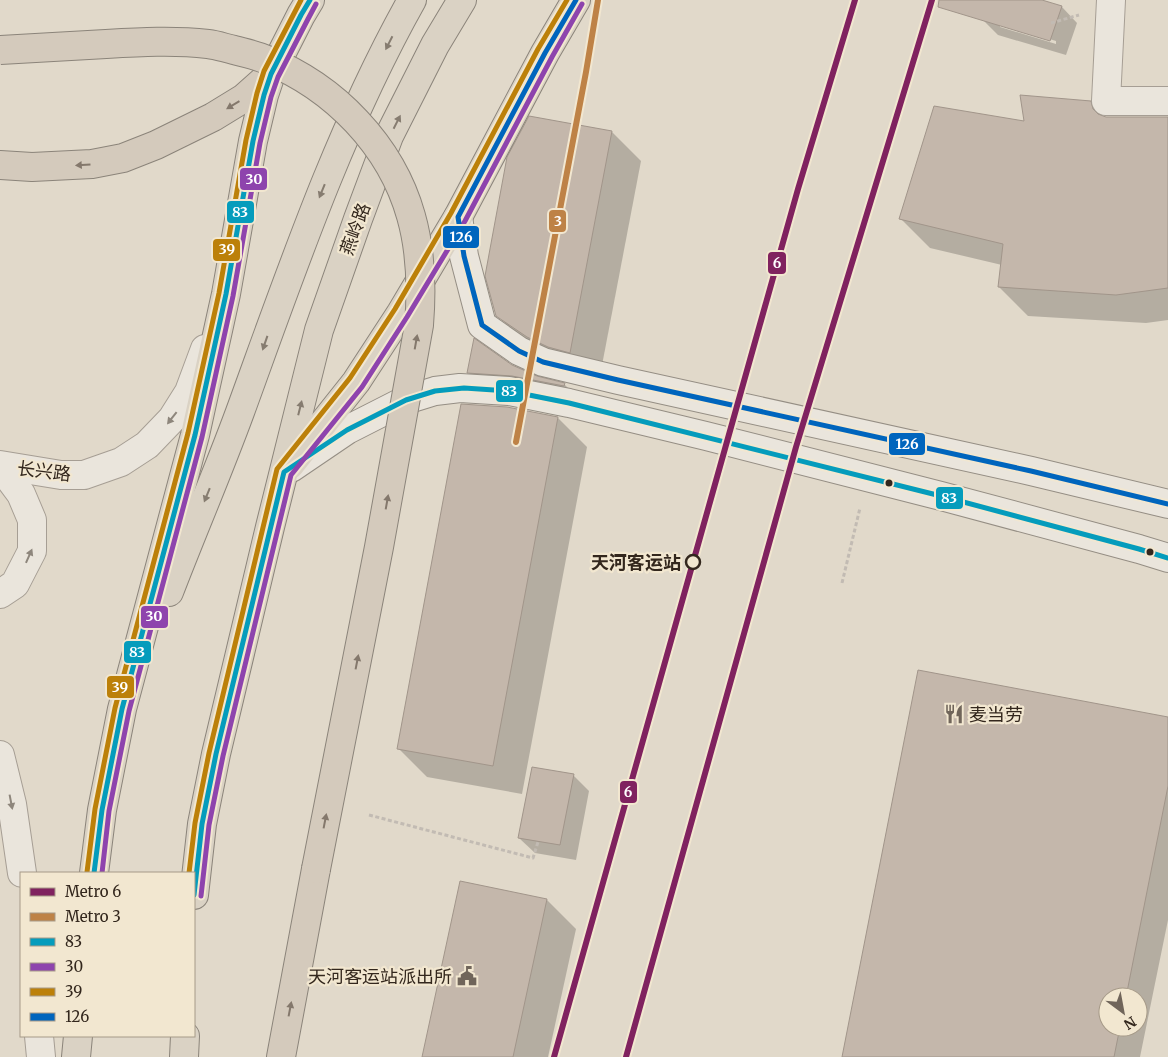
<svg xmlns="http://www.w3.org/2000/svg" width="1168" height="1057" font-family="Merriweather,'Noto Sans SC',serif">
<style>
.shadow{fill:#0003;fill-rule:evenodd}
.building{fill:#c4b7ab;stroke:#a1958a}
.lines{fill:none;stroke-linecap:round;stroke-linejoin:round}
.pedestrian-casing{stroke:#a69e94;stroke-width:30}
.tertiary-casing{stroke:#a69e94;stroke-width:30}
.secondary-casing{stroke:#958e84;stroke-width:30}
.trunk-casing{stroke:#8b847a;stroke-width:30}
.motorway-casing{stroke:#8b847a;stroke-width:30}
.path{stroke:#c2bbb3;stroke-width:3;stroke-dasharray:4 2.5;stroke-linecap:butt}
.pedestrian{stroke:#eae5dc;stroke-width:28}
.tertiary{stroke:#eae5dc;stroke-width:28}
.secondary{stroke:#eae5dc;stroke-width:28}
.trunk{stroke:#dad2c4;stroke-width:28}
.motorway{stroke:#d4cabc;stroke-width:28}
.motorway-bridge-casing{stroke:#8b847a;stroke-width:30;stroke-linecap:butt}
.motorway-bridge{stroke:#d4cabc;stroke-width:28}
.bus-1-casing{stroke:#f2e7d0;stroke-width:9}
.bus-2-casing{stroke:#f2e7d0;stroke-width:9}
.bus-3-casing{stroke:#f2e7d0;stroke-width:9}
.bus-4-casing{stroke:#f2e7d0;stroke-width:9}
.bus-1{stroke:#059cbc;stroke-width:5}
.bus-2{stroke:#8e44ad;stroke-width:5}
.bus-3{stroke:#bc8009;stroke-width:5}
.bus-4{stroke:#0065bd;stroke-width:5}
.metro-1-casing{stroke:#f2e7d0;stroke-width:10}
.metro-2-casing{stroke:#f2e7d0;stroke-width:10}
.metro-1{stroke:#80225f;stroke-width:6}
.metro-2{stroke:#be8246;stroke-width:6}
.oneway{fill:#867c70}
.oneway2{fill:#84786c}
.oneway3{fill:#8e867c}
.bus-dot{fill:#33271d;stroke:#f2e7d0;stroke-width:2}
.stop-dot{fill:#f2e7d0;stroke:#33271d;stroke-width:2.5}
.labels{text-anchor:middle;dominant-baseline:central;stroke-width:4.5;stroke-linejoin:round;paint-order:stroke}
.street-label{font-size:18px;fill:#33271d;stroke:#f2e7d0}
.stop-label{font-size:18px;font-weight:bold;fill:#33271d;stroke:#f2e7d0;text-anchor:end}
.poi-label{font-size:18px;fill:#33271d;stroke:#f2e7d0;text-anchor:start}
.line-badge{stroke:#f2e7d0;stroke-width:2}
.badge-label{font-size:14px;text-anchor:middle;font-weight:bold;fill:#fff}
</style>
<rect width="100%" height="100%" fill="#e1d9ca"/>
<g class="shadow">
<path d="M990 0H1038L1062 7 1077 23 1066 55 998 35 983 20ZM1000 24 1056 41V44L1000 27Z"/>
<path d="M1090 102 1105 118H1168V320L1146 323 1028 316 999 287 1002 265 930 248 901 219 1026 122Z"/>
<path d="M530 117 612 132 641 161 599 381 526 344 497 315Z"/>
<path d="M512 366 536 377 564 384 593 413 497 401 468 372Z"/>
<path d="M558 418 587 447 522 794 427 777 398 748Z"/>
<path d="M1168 718V920L1140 1057H843ZM1108 997H1138V1027H1108Z"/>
<path d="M573 775 589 791 576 860 535 853 519 838Z"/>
<path d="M547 900 576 929 548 1057H423Z"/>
</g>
<g class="building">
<path d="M939 0H1042L1062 6 1050 41 938 7Z"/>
<path d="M1020 95 1091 101 1093 109 1098 114 1106 117H1168V288L1116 295 998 287 1003 244 899 219 934 106 1024 121Z"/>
<path d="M529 116 612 131 570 353 548 347 527 337 496 316 485 276 507 157Z"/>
<path d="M474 338 512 365 537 376 565 383 564 386 512 376 467 373Z"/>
<path d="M461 404 507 407 558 417 493 766 397 749Z"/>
<path d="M918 670 1168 717V786L1126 997H1108V1027H1120L1114 1057H842Z"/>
<path d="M532 767 574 774 560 845 518 838Z"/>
<path d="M460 881 547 899 513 1057H422Z"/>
</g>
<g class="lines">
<defs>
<path id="pedestrian" d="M1111 0 1106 101H1168"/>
<g id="tertiary">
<path d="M0 465 61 475H84L121 462 147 445 172 419 189 392 205 349"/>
<path d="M0 466 21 494 32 520V551L15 584 0 594"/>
<path d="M0 755 12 804 22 873"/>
<path d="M39 1036 41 1057"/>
</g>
<g id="secondary">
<path d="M458 217 464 256 482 325 519 351 543 362 618 380 1031 471 1168 504"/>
<path d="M291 468 347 430 406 400 435 391 460 388 509 391 569 403 706 436 941 496 1139 549 1168 558"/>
</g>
<g id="trunk">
<path d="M290 465 356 382 401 313 458 217 545 53 576 0"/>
<path d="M169 592C192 532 218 472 240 412 291 272 339 130 412 0"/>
<path d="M94 873 102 810 122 709 195 435 226 294 253 141 264 95 271 74 301 15 310 0"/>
<path d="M194 895 202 824 216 754 270 527 319 330 358 219 389 136 435 45 462 0"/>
<path d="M76 1057 78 1036"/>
<path d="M184 1057 185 1036"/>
</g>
<g id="motorway">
<path d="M0 165 32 167 92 164 123 158 156 145 213 117 244 98 271 74"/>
<path d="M281 1057 316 869"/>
</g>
</defs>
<use href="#pedestrian" class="pedestrian-casing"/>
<use href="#tertiary" class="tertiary-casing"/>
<use href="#secondary" class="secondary-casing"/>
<use href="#trunk" class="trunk-casing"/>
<use href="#motorway" class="motorway-casing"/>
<g class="path">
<path d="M1051 23 1079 15"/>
<path d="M842 583 860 508"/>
<path d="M369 815 533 858 538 842"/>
</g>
<use href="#pedestrian" class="pedestrian"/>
<use href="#tertiary" class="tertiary"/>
<use href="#secondary" class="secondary"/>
<use href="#trunk" class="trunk"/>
<use href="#motorway" class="motorway"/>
<defs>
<path id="motorway-bridge" d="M0 50C35 48 71 46 106 44 140 42 174 40 208 44 217 45 225 48 234 50 245 53 256 55 267 60 334 87 391 145 411 216 421 251 422 288 419 325L379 547 316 869"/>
</defs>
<use href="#motorway-bridge" class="motorway-bridge-casing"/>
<use href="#motorway-bridge" class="motorway-bridge"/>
<defs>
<g id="bus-1">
<path d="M94 873 102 810 122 709 195 435 226 294 253 141 264 95 271 74 301 15 310 0"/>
<path d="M194 895 202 824 216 754 284 472 347 430 406 400 435 391 464 388 509 391 569 403 941 496 1139 549 1168 558"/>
</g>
<g id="bus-2">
<path d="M102 873 109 811 129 711 202 437 233 296 260 143 271 97 278 77 308 19 316 4"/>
<path d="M201 896 209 825 223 756 291 475 362 387 407 317 465 221 552 57 582 4"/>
</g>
<g id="bus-3">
<path d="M87 872 95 809 115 708 188 433 219 293 246 140 257 93 264 71 301 0"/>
<path d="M189 873 195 823 209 753 277 469 350 378 395 309 451 213 538 49 567 0"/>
</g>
<path id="bus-4" d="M576 0 545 53 458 217 464 256 482 325 519 351 543 362 618 380 1031 471 1168 504"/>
</defs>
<use href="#bus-1" class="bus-1-casing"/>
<use href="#bus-2" class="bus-2-casing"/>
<use href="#bus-3" class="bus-3-casing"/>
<use href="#bus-4" class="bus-4-casing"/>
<use href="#bus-1" class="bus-1"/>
<use href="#bus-2" class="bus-2"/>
<use href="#bus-3" class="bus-3"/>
<use href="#bus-4" class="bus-4"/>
<defs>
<g id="metro-1">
<path d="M554 1057 798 189 855 0"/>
<path d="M626 1057 796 447 932 0"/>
</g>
<path id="metro-2" d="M516 442 586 72 598 0"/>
</defs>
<use href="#metro-1" class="metro-1-casing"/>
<use href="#metro-2" class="metro-2-casing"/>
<use href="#metro-1" class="metro-1"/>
<use href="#metro-2" class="metro-2"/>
</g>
<defs><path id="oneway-solid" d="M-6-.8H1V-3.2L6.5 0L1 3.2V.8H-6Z" transform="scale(1.25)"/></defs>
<g class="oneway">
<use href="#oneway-solid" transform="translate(389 43) rotate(117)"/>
<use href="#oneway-solid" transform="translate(397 122) rotate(-63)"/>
<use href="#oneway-solid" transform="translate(322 191) rotate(112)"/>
<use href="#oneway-solid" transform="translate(265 343) rotate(109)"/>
<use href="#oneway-solid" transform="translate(300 408) rotate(-76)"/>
<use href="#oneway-solid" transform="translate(207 495) rotate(112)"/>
</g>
<g class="oneway2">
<use href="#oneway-solid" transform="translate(233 105) rotate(149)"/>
<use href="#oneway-solid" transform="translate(83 165) rotate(176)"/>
<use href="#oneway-solid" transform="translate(416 342) rotate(-80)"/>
<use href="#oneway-solid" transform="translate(387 502) rotate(-80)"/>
<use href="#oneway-solid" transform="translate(357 662) rotate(-79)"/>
<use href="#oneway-solid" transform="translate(325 821) rotate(-79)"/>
<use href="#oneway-solid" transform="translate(290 1009) rotate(-79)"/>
</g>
<g class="oneway3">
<use href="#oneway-solid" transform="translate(172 418) rotate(128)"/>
<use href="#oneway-solid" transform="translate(29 556) rotate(-66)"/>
<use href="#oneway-solid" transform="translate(11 802) rotate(79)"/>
</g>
<defs>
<symbol id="restaurant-bare" viewBox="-9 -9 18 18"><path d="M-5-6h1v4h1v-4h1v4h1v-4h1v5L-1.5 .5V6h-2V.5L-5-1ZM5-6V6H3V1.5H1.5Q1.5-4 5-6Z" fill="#70655a" stroke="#f2e7d0" stroke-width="2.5" paint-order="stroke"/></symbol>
<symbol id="civic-bare" viewBox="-9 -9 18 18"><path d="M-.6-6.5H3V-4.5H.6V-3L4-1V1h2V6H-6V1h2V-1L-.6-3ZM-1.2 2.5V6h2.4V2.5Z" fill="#70655a" stroke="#f2e7d0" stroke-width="2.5" paint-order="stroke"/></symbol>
</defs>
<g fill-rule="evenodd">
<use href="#restaurant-bare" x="940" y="700" width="28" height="28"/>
<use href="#civic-bare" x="453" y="962" width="28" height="28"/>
</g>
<g class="bus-dot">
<circle cx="889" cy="483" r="4.5"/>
<circle cx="1150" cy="552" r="4.5"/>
</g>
<circle class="stop-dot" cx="693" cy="562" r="7"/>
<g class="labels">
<g class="street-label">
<text transform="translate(355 229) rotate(-70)">燕岭路</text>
<text transform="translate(44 471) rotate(7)">长兴路</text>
</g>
<g class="stop-label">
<text x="681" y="562">天河客运站</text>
</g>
<g class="poi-label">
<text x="969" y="714">麦当劳</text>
<text x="452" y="976" text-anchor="end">天河客运站派出所</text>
</g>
</g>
<g class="line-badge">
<rect x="239" y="167" width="29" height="24" rx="5" fill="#8e44ad"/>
<rect x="226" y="200" width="29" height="24" rx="5" fill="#059cbc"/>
<rect x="548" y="209" width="19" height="24" rx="5" fill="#be8246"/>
<rect x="442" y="225" width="38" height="24" rx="5" fill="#0065bd"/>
<rect x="212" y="238" width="29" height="24" rx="5" fill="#bc8009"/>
<rect x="767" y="251" width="20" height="24" rx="5" fill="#80225f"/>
<rect x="495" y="379" width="29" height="24" rx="5" fill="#059cbc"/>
<rect x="888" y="432" width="38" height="24" rx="5" fill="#0065bd"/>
<rect x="935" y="486" width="29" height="24" rx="5" fill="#059cbc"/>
<rect x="140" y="605" width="29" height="24" rx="5" fill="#8e44ad"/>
<rect x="123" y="640" width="29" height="24" rx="5" fill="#059cbc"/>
<rect x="106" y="675" width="29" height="24" rx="5" fill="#bc8009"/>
<rect x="619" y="780" width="19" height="24" rx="5" fill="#80225f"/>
</g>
<g class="badge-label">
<text x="254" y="184">30</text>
<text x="240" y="217">83</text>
<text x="558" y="226">3</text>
<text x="461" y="242">126</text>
<text x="227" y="254">39</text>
<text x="777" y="268">6</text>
<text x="509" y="396">83</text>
<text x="907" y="449">126</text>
<text x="949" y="503">83</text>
<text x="154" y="621">30</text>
<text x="137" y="657">83</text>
<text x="120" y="692">39</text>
<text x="628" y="797">6</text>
</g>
<rect x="20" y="872" width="175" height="165" fill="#f2e7d0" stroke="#a69a88"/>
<rect x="30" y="888" width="25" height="8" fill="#80225f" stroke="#a69a88"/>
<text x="65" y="897" font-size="15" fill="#33271d">Metro 6</text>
<rect x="30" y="913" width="25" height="8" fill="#be8246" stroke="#a69a88"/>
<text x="65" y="922" font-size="15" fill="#33271d">Metro 3</text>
<rect x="30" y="938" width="25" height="8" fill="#059cbc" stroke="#a69a88"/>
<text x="65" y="947" font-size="15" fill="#33271d">83</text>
<rect x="30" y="963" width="25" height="8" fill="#8e44ad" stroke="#a69a88"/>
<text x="65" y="972" font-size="15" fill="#33271d">30</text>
<rect x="30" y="988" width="25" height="8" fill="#bc8009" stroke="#a69a88"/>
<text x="65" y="997" font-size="15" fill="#33271d">39</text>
<rect x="30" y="1013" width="25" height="8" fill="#0065bd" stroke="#a69a88"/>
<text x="65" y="1022" font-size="15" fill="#33271d">126</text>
<g transform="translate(1123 1012) rotate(148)"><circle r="24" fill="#f2e7d0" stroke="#a69a88"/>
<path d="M0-4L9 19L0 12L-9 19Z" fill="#70655a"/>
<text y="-8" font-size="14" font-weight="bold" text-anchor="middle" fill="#33271d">N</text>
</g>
</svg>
